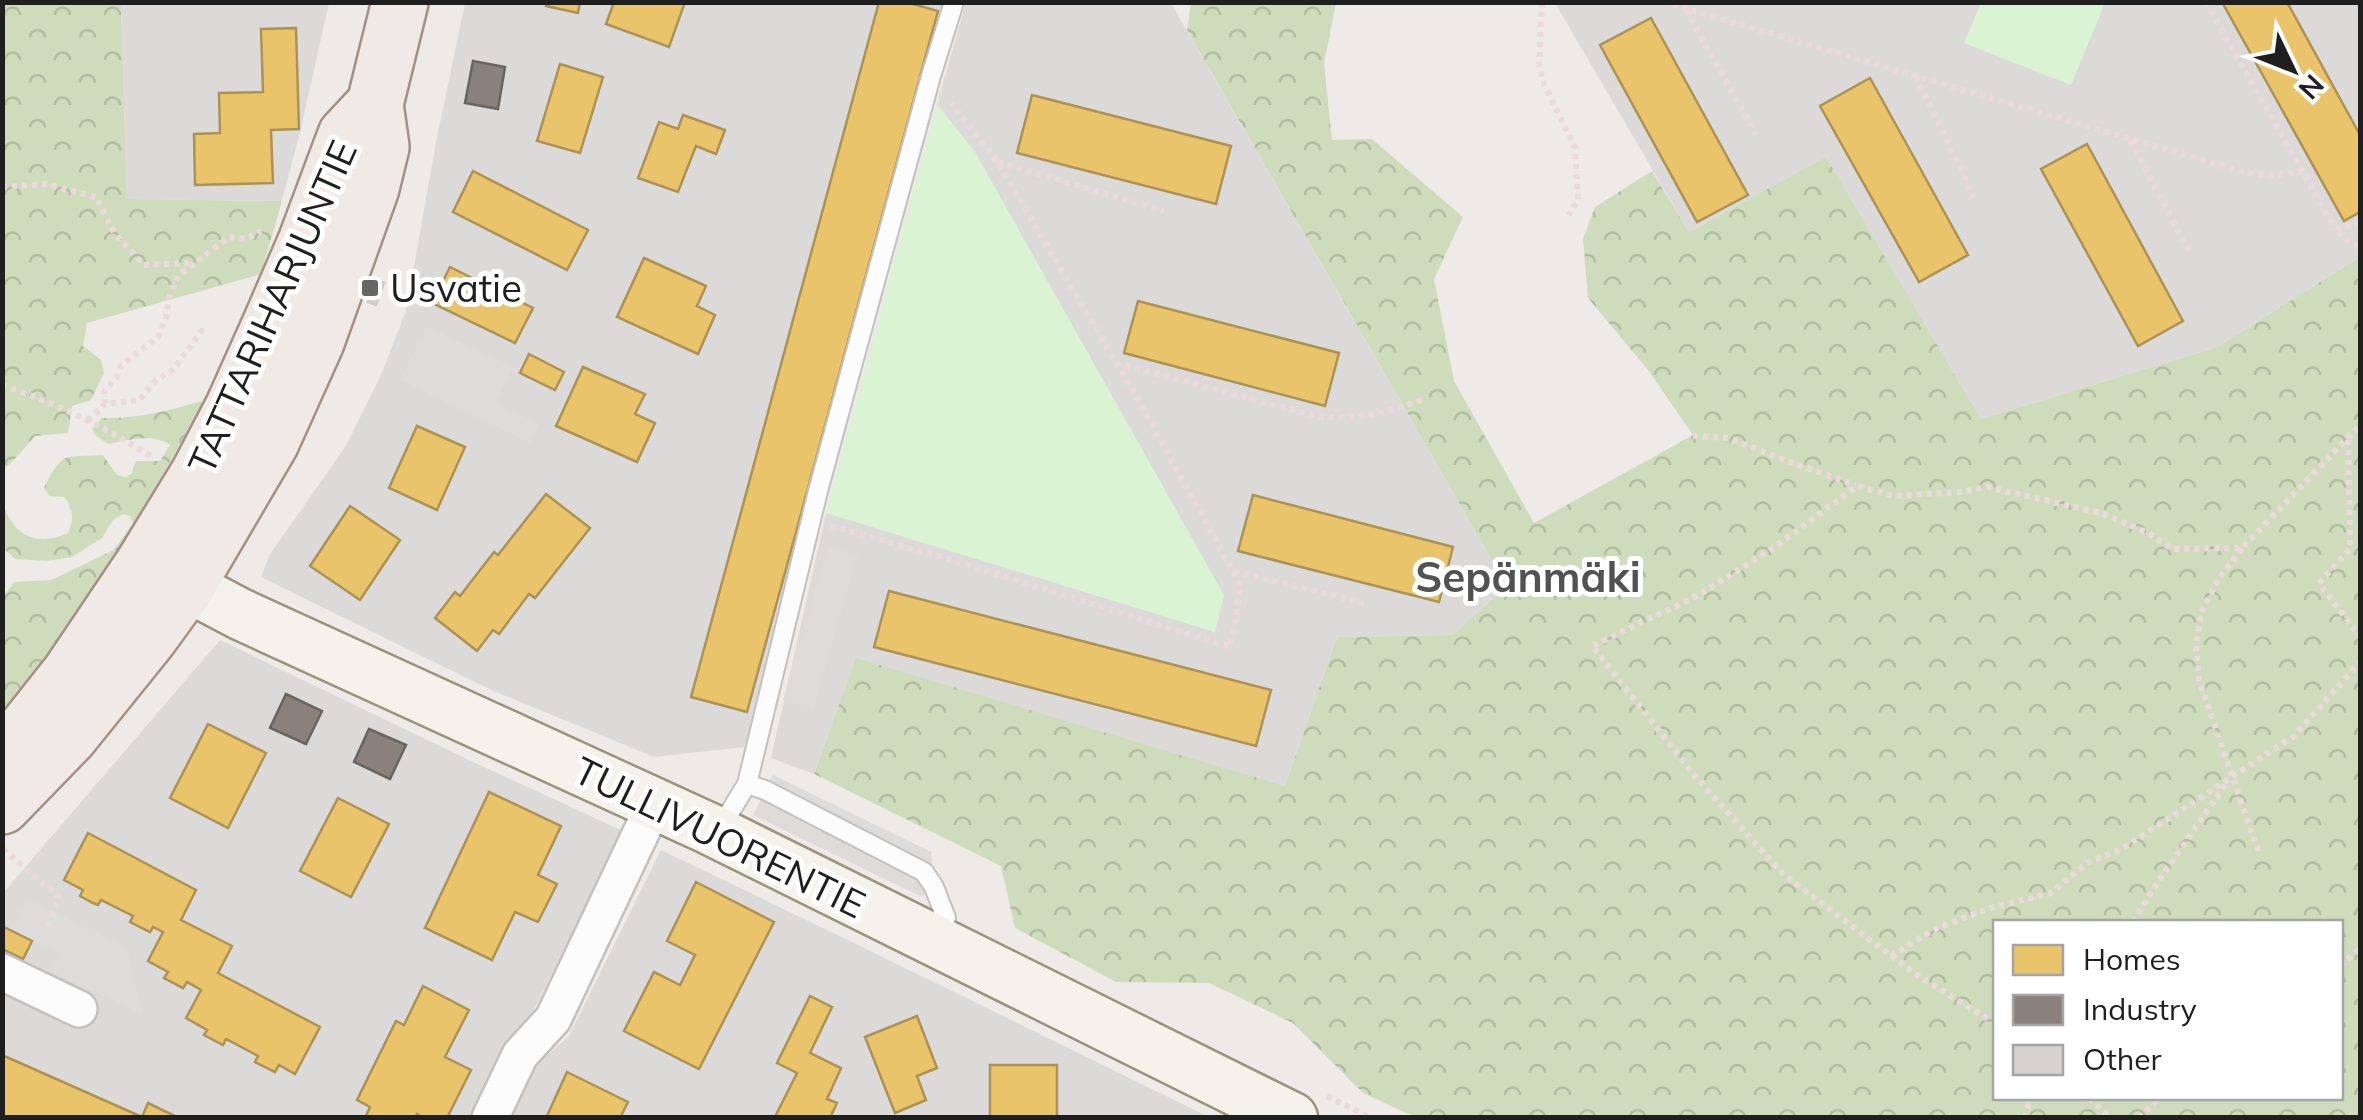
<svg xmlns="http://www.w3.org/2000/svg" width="2363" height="1120" font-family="Mulish,sans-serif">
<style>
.residential{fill:#dcdad9}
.forest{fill:url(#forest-crowns);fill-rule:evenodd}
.park{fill:#daf3d3}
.parking{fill:#dddcdb}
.homes{fill:#e9c46a;stroke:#ac9254;stroke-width:2.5}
.industry{fill:#8a817c;stroke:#6a6460;stroke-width:2.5}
.building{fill:#d6d2d0;stroke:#d0cbc9;stroke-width:2.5}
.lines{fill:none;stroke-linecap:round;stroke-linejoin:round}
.service-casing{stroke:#c3c1c0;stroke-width:22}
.minor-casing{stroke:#c3c1c0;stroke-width:40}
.secondary-casing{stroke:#98947f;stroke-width:55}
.primary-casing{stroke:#a49184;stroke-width:60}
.path{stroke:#ecd9db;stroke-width:6;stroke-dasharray:5 5;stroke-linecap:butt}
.service{stroke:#fcfcfc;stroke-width:18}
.minor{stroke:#fcfcfc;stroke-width:35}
.secondary{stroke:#f4f2eb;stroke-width:50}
.primary{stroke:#f1e9e5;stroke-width:55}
.poi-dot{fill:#676665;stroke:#fff;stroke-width:4}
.labels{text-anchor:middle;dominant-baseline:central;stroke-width:10;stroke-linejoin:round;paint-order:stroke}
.poi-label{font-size:38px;fill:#1f1f1f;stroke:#fff;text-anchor:start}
.street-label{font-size:38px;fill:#1f1f1f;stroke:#fff}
.quarter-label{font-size:42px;font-weight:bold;fill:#525252;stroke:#fff}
</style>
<defs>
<pattern id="forest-crowns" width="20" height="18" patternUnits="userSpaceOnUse" patternTransform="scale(2.5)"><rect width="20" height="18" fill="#cfdcbc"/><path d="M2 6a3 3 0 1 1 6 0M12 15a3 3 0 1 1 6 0" fill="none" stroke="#b1bca1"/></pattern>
</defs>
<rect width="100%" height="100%" fill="#edeae8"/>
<g class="residential">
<path d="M121 3H329L301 128 282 201 127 199Z"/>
<path d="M465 3H945L745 747 654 757 489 689 261 577 270 554 346 446 381 375 406 311 437 137Z"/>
<path d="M966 3H1171L1507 586 1452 635 1337 637 1285 786 856 659 814 774 771 758 826 513 937 104Z"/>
<path d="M1555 3H2360V257L2217 347 1981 419 1826 158 1689 232Z"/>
<path d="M220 640 471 761 623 831 532 1014 508 1046 474 1117 3 1118V893Z"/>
<path d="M661 850 852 942 1209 1117 510 1118 538 1063 569 1036Z"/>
</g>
<g class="forest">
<path d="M86 2 121 5 127 199 282 201 261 274 87 323 83 346 101 360 104 373 91 400 72 406 68 433 35 436 12 462 3 469V3Z"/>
<path d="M1191 3H1336L1324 63 1332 140 1372 139 1463 217 1434 279 1454 381 1534 523 1693 435 1648 370 1588 298 1583 239 1595 207 1652 171 1689 232 1826 157 1981 419 2217 347 2360 257V1117H1415L1363 1093 1293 1023 1209 983 1116 982 1015 928 1001 866 814 774 856 658 1285 786 1337 637 1452 635 1507 586 1187 30ZM1996 922H2340V1098H1996Z"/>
<path d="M205 400 151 495 137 552 3 738V597L14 582 51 580 114 550 133 523 130 516 123 514 113 520 102 538 72 557 46 561 15 559 3 548V505C15 536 36 547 68 533 74 520 74 509 64 497L49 496 44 488C63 449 65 458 103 455L117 475 126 477 131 474 136 461H160L170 445C153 433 129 440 109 444L96 436 92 429 102 418C139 419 171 410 205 400Z"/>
</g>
<g class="park">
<path d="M1981 3V2L2105 3 2071 85 1964 43Z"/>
<path d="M937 104 975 152 1224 595 1215 632 826 513Z"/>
</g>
<g class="parking">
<path d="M426 326 513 367 495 403 539 424 530 443 400 380Z"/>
<path d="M828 546 858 555 813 709 783 700Z"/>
<path d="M773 775 931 852 934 887 922 897 753 815Z"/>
<path d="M26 898 127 947 142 1015 51 971 58 953 10 930Z"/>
</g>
<g class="homes">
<path d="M547 2H580L578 13 546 6Z"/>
<path d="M614 2H685L669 47 606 24Z"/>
<path d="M879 2H906L938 11 747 712 691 697Z"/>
<path d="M2222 2H2287L2360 135V212L2344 221Z"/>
<path d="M1651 18 1748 195 1697 222 1600 45Z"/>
<path d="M296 28 299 129 271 130 273 183 195 185 194 134 220 133 219 93 263 92 261 29Z"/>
<path d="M560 64 603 77 580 153 537 141Z"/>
<path d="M1870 78 1968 255 1919 282 1820 106Z"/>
<path d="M1032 95 1231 146 1216 204 1017 153Z"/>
<path d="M683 115 725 130 716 154 696 146 678 192 638 178 659 122 678 129Z"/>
<path d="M2087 144 2183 321 2138 346 2041 169Z"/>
<path d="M473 171 588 230 567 270 453 212Z"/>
<path d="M644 258 706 286 697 306 715 315 698 354 617 317Z"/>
<path d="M450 267 533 308 515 343 432 303Z"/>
<path d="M1138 301 1339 353 1325 406 1124 353Z"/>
<path d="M529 354 564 372 555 390 520 373Z"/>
<path d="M583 367 645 394 635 414 655 423 637 462 556 426Z"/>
<path d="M417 426 465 447 437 510 389 488Z"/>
<path d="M546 494 590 528 535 598 529 594 499 634 493 630 477 651 435 618 455 592 460 596 494 552 498 555Z"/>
<path d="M1253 495 1453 547 1439 602 1238 551Z"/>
<path d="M350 506 400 540 360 600 310 566Z"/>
<path d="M889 591 1271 690 1256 746 874 647Z"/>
<path d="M208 724 266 753 228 828 170 798Z"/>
<path d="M489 792 561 826 538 875 557 884 538 922 515 912 492 960 425 928Z"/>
<path d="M338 798 389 824 351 897 300 871Z"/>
<path d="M88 833 196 890 181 920 232 946 218 973 320 1027 295 1074 279 1065 275 1072 255 1062 258 1056 226 1039 223 1045 204 1035 207 1030 186 1018 201 990 187 982 183 988 164 978 168 972 148 961 163 932 153 927 150 932 130 922 133 916 101 900 98 905 93 903 80 896 83 890 64 880Z"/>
<path d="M696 882 774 922 699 1069 624 1031 654 972 680 985 695 955 667 941Z"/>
<path d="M2 926 32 941 23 959 2 949Z"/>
<path d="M423 986 469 1010 445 1057 471 1070 447 1118H424L417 1114 415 1118H365L370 1107 357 1100 396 1021 404 1025Z"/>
<path d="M810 996 832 1007 810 1053 841 1068 827 1099 837 1103 830 1118H780L776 1115 797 1073 777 1063Z"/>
<path d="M917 1016 937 1068 917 1076 926 1100 895 1113 865 1037Z"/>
<path d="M2 1055 142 1117 148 1103 179 1118H2Z"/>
<rect x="990" y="1065" width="67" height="53"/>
<path d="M567 1072 628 1102 620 1118H546Z"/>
</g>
<g class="industry">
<path d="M473 61 505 67 498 109 465 103Z"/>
<path d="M286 694 322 711 306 744 270 728Z"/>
<path d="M369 729 406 745 390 779 354 762Z"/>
</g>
<path class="building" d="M376 280 384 283 376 305 368 302Z"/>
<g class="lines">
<defs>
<g id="service">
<path d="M747 784 765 790 924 872 934 887 946 918 939 937"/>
<path d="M712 827 728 815 747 784 818 491 931 76 954 2"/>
</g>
<g id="minor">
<path d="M2 972 79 1009"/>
<path d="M490 1118 520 1055 553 1019 655 803"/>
</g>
<path id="secondary" d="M153 568 240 614 710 829 1292 1118"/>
<g id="primary">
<path d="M2 759 70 673 144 563 199 473 233 408 271 323 306 242 346 135 375 104"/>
<path d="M2 806 70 736 149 638 186 587 271 442 316 342 371 188 381 147 375 104 400 2"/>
</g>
</defs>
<use href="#service" class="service-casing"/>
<use href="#minor" class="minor-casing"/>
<use href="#secondary" class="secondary-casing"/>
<use href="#primary" class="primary-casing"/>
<g class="path">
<path d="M1542 2 1539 65 1544 84 1575 148 1578 200 1569 215"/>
<path d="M1663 2 2247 173 2269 175 2302 172"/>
<path d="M2206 2 2335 229"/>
<path d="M1686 10 1756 135"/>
<path d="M1916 76 1975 199"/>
<path d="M2130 141 2192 256"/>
<path d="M998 162 1164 211"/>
<path d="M2 187 45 184 96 197 115 234 144 265 192 263"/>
<path d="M2360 223 2335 229 2349 242 2360 247"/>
<path d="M1116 363 1320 417C1359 420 1388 412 1424 399"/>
<path d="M2 385C55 403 105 427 152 457"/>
<path d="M105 404 104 392 116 378 121 366 158 337 166 318 169 297 178 276 229 237 246 239 261 231"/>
<path d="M88 421 105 404 139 400 156 380 173 370 206 325"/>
<path d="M1693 436 1729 438 1784 460 1856 485"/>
<path d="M2348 440 2350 549 2319 583 2360 637"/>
<path d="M831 526 948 559 1230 647 1241 586 1140 403 997 161 951 103"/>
<path d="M2242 549 2219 578 2201 612 2196 647 2199 680 2260 856"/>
<path d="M1234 571 1364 603"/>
<path d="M3 849 59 897 47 931"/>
<path d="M2133 922 2154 888 2227 782"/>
<path d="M1891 956 1933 930 1990 908 2051 893 2087 863 2122 849 2294 736 2360 662"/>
<path d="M2340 966 2360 949"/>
<path d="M1996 1024 1914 973 1783 874 1695 776 1592 646 1695 597 1769 551 1857 486 1893 496 1961 492 1987 487 2101 513 2148 533 2172 549 2242 548 2360 425"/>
<path d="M1327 1096 1371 1118"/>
<path d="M2089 1098 2110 1118"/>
<path d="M2024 1118 2031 1098"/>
<path d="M2139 1118 2159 1098"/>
</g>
<use href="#service" class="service"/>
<use href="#minor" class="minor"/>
<use href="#secondary" class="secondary"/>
<use href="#primary" class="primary"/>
</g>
<rect class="poi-dot" x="360" y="278" width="20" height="20" rx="5"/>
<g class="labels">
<g class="poi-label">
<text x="390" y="288">Usvatie</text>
</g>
<g class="street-label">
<text transform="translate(272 307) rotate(-66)">TATTARIHARJUNTIE</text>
<text transform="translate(720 837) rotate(26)">TULLIVUORENTIE</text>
</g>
<g class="quarter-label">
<text x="1528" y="576">Sepänmäki</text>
</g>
</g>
<rect width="2363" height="1120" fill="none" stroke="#1f1f1f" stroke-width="10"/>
<rect x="1993" y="920" width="350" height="180" fill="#ffffff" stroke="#a5a5a5" stroke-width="2.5"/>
<rect x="2013" y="945" width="50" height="30" fill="#e9c46a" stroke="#a5a5a5" stroke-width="2.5"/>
<text x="2083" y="970" font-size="30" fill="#1f1f1f">Homes</text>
<rect x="2013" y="995" width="50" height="30" fill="#8a817c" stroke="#a5a5a5" stroke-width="2.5"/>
<text x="2083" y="1020" font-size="30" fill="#1f1f1f">Industry</text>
<rect x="2013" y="1045" width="50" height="30" fill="#d6d2d0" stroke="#a5a5a5" stroke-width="2.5"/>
<text x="2083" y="1070" font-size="30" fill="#1f1f1f">Other</text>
<g transform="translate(2293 70) rotate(133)" stroke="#ffffff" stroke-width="8" paint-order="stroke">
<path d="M0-8L18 38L0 25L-18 38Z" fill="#1f1f1f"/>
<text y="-15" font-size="28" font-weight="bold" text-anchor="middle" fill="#1f1f1f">N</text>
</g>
</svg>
